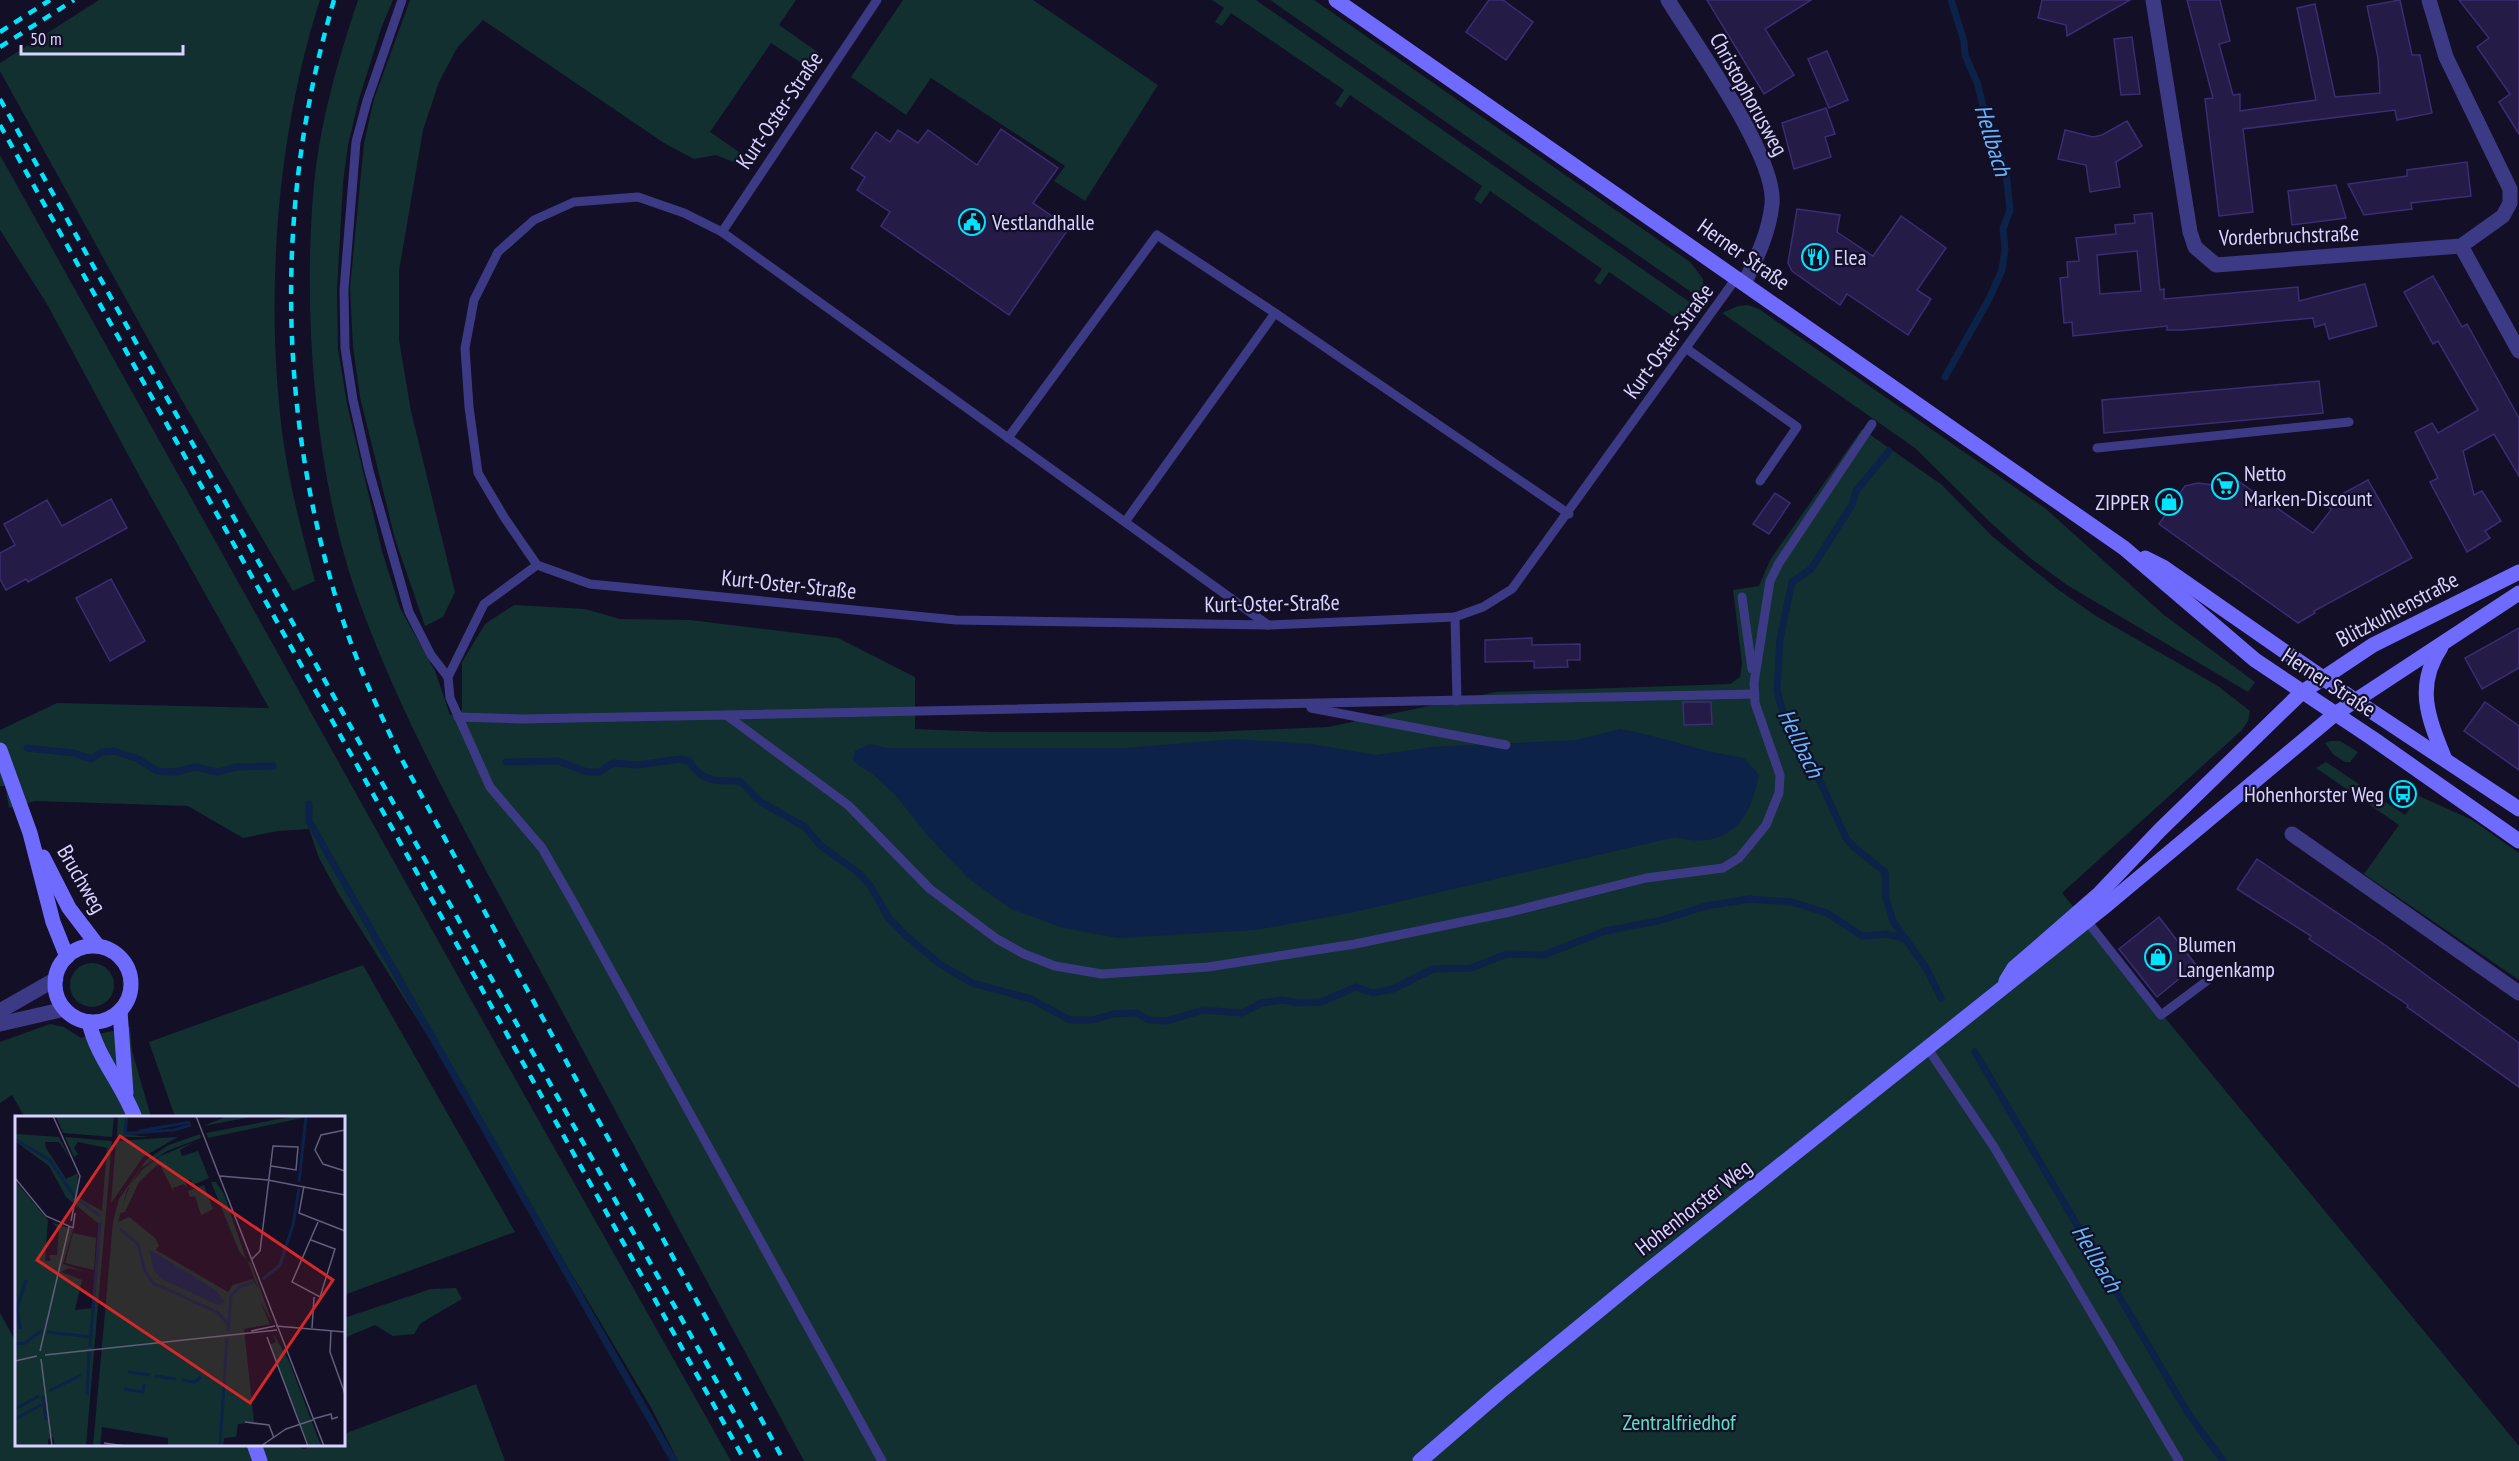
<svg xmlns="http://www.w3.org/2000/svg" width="2519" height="1461" font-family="'PT Sans Narrow',sans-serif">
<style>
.green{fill:#12302f}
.water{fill:#0c2248}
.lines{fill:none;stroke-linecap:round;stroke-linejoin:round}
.stream{stroke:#0c2248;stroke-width:7}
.building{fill:#241b47;stroke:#3b2d73;stroke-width:1.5;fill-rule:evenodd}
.lane{stroke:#3d3a85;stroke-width:9}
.street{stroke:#3d3a85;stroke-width:15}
.secondary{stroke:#6f6bff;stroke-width:15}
.rail{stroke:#00e5ff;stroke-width:4.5;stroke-dasharray:9 8;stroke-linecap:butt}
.labels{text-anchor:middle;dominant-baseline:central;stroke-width:4.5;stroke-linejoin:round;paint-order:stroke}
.street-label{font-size:22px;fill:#d9d4ff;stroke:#130f26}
.poi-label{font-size:22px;fill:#d9d4ff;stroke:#130f26;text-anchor:start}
.park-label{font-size:22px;fill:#5fe0c0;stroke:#130f26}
.water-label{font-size:24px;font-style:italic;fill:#62b6ff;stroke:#130f26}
.inset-river{fill:none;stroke:#0c2248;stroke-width:3}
.inset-road{fill:none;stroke:#625e7d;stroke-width:1.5}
.view{fill:#d62828;fill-opacity:0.15;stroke:#d62828;stroke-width:3}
.inset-edge{fill:none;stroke:#d9d4ff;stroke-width:3}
</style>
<rect width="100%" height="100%" fill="#130f26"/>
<g class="green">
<path d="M99 0H320C275 138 263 315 286 458 293 499 304 540 315 581L293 591 179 395 0 71V63Z"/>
<path d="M358 0H393L382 26 359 99 348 145 343 183 337 290 338 349 347 404 382 551 400 608 435 671 450 715 462 710V662L485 624 514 605 585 609 620 619 690 620 838 638 915 677V729L992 732H1208L1328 727 1496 692 1730 684 1740 677 1742 663 1733 590 1759 586 1770 560 1862 429 1942 485 1992 536 2056 588 2096 616 2218 686 2250 711 2248 721 2242 730 2062 893 2519 1446V1461H804C718 1302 633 1144 548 985 481 860 408 735 359 601 315 481 302 313 314 185 320 122 338 60 358 0Z"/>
<path d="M410 0H796L779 25 819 53 809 68 771 43 710 132 748 158 743 166 716 155 694 159 664 143 483 20 457 48 439 82 423 130 399 271V340L411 411 455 592 443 617 425 626 395 539 360 397 353 347 350 288 364 143 374 99Z"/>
<path d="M903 0H1033L1158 85 1085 201 1054 181 1065 166 931 78 906 115 851 77Z"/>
<path d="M1212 0H1256L1701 310 1687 326 1609 272 1600 285 1594 281 1602 269 1490 191 1481 204 1474 199 1482 186 1350 95 1341 108 1335 104 1344 90 1231 13 1222 26 1215 22 1224 8Z"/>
<path d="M1270 0H1314L1330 11 1690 262 1703 279 1704 301Z"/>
<path d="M0 155 508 1066 731 1461H678L652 1409 476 1113 338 893 319 858 309 829 278 831 243 838 188 806 35 801 9 808 5 786H0V730L57 703 269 708 141 479 47 304 0 230Z"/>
<path d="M1748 305 1759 309 2046 509 2164 615 2255 682 2248 692 2067 585 2030 558 1992 524 1915 448 1722 313 1738 306Z"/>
<path d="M2330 741H2340L2358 752 2350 762H2345L2333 754 2325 743Z"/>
<path d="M2326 762 2405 815 2419 796 2472 820 2519 853V980L2364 874 2399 825 2316 768Z"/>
<circle cx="92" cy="985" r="22"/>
<path d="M363 965 515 1232 344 1295V1118L175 1117 149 1042Z"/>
<path d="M50 1024 64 1027 81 1038 130 1027 132 1051 151 1117H25L12 1095 0 1103V1042Z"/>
<path d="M456 1288 462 1299 421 1323 414 1334 393 1336 375 1325 344 1338V1318L431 1289Z"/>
<path d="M0 1313 16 1342V1444H292L304 1449 316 1445 344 1444V1434L476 1384 505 1461H0Z"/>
</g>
<path class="water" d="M1620 729C1662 736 1702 752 1744 758L1759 775C1750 822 1727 851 1675 837L1355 912 1256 930 1119 938 1063 928 1011 909 968 878 928 836 896 796 873 774 859 766 853 759 855 751 870 744 888 748H1125L1235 739 1312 744 1376 755 1432 747 1576 740Z"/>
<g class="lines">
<g class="stream">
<path d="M1945 377 1989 299 2002 270 2005 249 2003 229 2010 210 2006 171 1995 143 1994 132 1986 120 1978 85 1965 55 1964 41 1951 0"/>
<path d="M1889 451 1856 491 1852 505 1811 569 1792 582 1780 639 1777 691 1783 712 1796 729 1846 838C1856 852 1872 860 1885 872L1886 899 1893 921 1926 968 1941 998"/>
<path d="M27 748 74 753 91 759 102 752 114 751 138 759 157 771 175 772 195 767 218 772 236 767 273 766"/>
<path d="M506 762 558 761 587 772H599L613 763 638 765 680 759 689 761C703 783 715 781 740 781L761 802 805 827 820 845 856 871 870 885 888 917 905 935 940 964 972 983 1031 999 1070 1020H1093L1113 1014 1136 1013 1149 1020 1167 1021 1203 1010 1242 1013 1261 1003 1282 1000 1300 1003 1321 1002 1356 987 1373 993 1393 989 1433 969 1471 968 1507 954 1544 955 1605 931 1658 921 1706 906 1749 899 1792 902 1827 913 1862 936 1888 934 1907 940"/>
<path d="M309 804V821L674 1461"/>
<path d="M1975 1052 2188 1413 2223 1461"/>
</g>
</g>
<g class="building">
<path d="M1489 0H1503L1533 22 1506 60 1466 32Z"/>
<path d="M1707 0H1811L1765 29 1794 75 1764 94Z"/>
<path d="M2042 0H2130L2067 36 2066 25 2038 18Z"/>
<path d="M2187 0H2220L2230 41 2219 44 2233 95 2240 94V111L2316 100 2297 8 2315 4 2335 97 2380 93 2378 58 2367 6 2400 0 2412 55H2420L2432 113 2397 120 2395 110 2243 129 2253 212 2219 216 2205 99 2213 98Z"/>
<path d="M2459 0H2519V134L2499 102 2510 94 2477 47 2489 38Z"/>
<path d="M2132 37 2140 94 2121 95 2114 39Z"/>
<path d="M1827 51 1848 100 1829 108 1808 59Z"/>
<path d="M1826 108 1835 134 1825 137 1831 157 1794 169 1782 123Z"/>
<path d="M2127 121 2142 146 2116 162 2120 187 2090 192 2086 165 2058 159 2065 130 2093 137 2102 135Z"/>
<path d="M1001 129 1058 168 1033 203 1069 228 1009 315 881 226 890 212 857 190 865 177 851 168 876 132 890 142 898 130 918 143 928 130 977 165Z"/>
<path d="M2467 162 2471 196 2411 203 2412 209 2364 215 2348 184 2407 176V170Z"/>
<path d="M2336 185 2346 218 2292 225 2288 191Z"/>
<path d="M1797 209 1840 215 1837 232 1873 256 1901 216 1946 248 1917 290 1931 299 1908 335 1847 294 1840 305 1792 271 1788 263Z"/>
<path d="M2152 213 2160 290 2164 289V299L2298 287 2299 301 2365 284 2377 326 2329 339 2325 324 2315 327 2313 318 2183 330H2167V326L2073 336 2072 322 2064 323 2060 278 2068 277 2067 262 2079 261 2076 238 2116 234 2115 225 2135 223 2134 215ZM2137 251 2141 291 2100 294 2097 255Z"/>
<path d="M2433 276 2462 327 2467 324 2519 418V476L2494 434 2463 451 2474 495 2482 491 2501 521 2485 531 2490 538 2467 552 2430 482 2438 478 2415 432 2432 423 2438 433 2478 410 2438 341 2433 344 2404 292Z"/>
<path d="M2319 381 2323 413 2104 433 2102 400Z"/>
<path d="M2231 476 2313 533 2331 510 2327 502 2368 480 2412 558 2314 611 2315 613 2298 623 2159 524 2185 486 2198 483 2213 485 2220 490Z"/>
<path d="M1775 493 1790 503 1769 534 1753 524Z"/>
<path d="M111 499 127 528 28 582 26 579 6 590 0 579V553L15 545 4 524 47 500 62 526Z"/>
<path d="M111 579 145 641 110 661 76 598Z"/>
<path d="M2519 628V668L2482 689 2465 658Z"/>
<path d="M1532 638V645L1580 644V660H1567L1568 667 1534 668V661L1485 662V640Z"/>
<path d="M1683 702H1711L1712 724 1684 725Z"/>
<path d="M2485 702 2519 726V770L2464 731Z"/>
<path d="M2257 859 2385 945 2519 1043V1087L2407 1007 2408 1005 2309 939 2311 936 2237 889Z"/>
<path d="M2159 917 2196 965 2157 997 2119 949Z"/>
</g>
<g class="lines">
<g class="lane">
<path d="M402 0 367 101 356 142 344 290 345 348 353 400 369 471 409 612 431 655 448 677"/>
<path d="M877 0 722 232 684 213 638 197 574 202 534 220 498 252 474 300 465 348 469 407 478 473 504 517 537 565 590 584 956 620 1268 625 1455 617 1483 607 1512 589 1737 277"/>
<path d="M722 232 1268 625"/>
<path d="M1275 313 1569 514"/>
<path d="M1687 349 1797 427 1760 481"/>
<path d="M1008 438 1157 235 1275 313 1125 522"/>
<path d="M2097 448 2349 422"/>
<path d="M537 565 484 604 448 677 450 698 490 787 542 848 572 900 882 1461"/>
<path d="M1742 597 1752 669"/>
<path d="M1455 617 1457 701"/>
<path d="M1311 708 1506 745"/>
<path d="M726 715 1755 694"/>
<path d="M458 717 523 719 726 715 848 805 930 889 997 939 1024 954 1055 966 1102 974 1208 967 1355 944 1510 912 1646 878 1723 868 1739 858 1766 825 1779 793 1780 775 1755 703 1754 683 1770 581 1779 563 1872 424"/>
<path d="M2087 921 2161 1015 2208 980"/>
<path d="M1928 1049 1994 1147 2179 1461"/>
</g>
<g class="street">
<path d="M1668 0C1695 44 1777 157 1772 204 1769 233 1757 257 1745 282"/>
<path d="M2153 0 2190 232 2195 247 2216 265 2461 246 2503 216 2510 203V189L2446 57 2429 0"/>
<path d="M2461 246 2519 351"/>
<path d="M2292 834 2519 993"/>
<path d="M0 1011 56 979"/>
<path d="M0 1024 65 1009"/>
</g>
<g class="secondary">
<path d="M1336 0 2124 548 2255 660 2372 738 2519 841"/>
<path d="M2145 558 2163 567 2356 701 2519 809"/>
<path d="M2441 647C2415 686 2428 717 2444 757"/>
<path d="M0 750 30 833 53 922 67 957"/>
<path d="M43 857 69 908 98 946"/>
<circle cx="93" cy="984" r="38"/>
<path d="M2006 981 2014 968 2099 894 2160 830 2301 693 2373 645 2519 572"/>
<path d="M120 1011 126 1093"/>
<path d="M89 1022C97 1058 122 1083 135 1118"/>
<path d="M254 1444 260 1461"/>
<path d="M1420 1461 1501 1391 1640 1277 2103 908 2335 714 2519 593"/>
</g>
<g class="rail">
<path d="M334 0C275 200 277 408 339 608 355 660 378 709 401 758L784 1461"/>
<path d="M0 32 50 0"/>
<path d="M0 47 74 0"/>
<path d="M0 99 761 1461"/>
<path d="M0 125 745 1461"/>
</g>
</g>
<defs>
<symbol id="civic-ring" viewBox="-11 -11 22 22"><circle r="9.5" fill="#130f26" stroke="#00e5ff" stroke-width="1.5"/><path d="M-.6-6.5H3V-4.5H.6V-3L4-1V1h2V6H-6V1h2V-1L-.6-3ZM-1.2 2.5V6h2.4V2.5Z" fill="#00e5ff"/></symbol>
<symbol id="restaurant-ring" viewBox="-11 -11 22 22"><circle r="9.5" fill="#130f26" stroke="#00e5ff" stroke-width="1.5"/><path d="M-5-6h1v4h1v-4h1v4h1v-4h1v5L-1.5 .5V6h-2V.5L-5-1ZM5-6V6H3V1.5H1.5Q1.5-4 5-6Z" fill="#00e5ff"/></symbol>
<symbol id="supermarket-ring" viewBox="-11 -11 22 22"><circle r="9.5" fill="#130f26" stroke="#00e5ff" stroke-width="1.5"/><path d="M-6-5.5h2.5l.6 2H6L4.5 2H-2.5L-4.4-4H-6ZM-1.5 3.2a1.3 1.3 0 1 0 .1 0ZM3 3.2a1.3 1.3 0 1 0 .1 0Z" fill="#00e5ff"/></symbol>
<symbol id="shop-ring" viewBox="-11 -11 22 22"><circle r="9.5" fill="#130f26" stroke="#00e5ff" stroke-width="1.5"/><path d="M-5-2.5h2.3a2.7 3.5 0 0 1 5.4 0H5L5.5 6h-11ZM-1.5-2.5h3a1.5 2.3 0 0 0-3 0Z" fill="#00e5ff"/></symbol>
<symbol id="bus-ring" viewBox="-11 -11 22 22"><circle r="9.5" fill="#130f26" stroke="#00e5ff" stroke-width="1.5"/><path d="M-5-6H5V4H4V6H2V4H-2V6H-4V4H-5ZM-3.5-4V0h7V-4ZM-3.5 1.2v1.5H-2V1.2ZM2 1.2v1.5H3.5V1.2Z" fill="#00e5ff"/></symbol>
</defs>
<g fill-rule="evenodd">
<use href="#civic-ring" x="957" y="207" width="30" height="30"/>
<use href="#restaurant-ring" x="1800" y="242" width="30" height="30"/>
<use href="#supermarket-ring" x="2210" y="471" width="30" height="30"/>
<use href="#shop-ring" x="2154" y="487" width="30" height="30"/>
<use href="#bus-ring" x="2388" y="779" width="30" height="30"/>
<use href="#shop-ring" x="2143" y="942" width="30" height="30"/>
</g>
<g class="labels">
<g class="street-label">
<text transform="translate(1749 94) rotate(61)">Christophorusweg</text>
<text transform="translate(779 110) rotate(-56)">Kurt-Oster-Straße</text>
<text transform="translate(2289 235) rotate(-2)">Vorderbruchstraße</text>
<text transform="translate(1744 254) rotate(35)">Herner Straße</text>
<text transform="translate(1668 341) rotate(-54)">Kurt-Oster-Straße</text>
<text transform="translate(789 584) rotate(6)">Kurt-Oster-Straße</text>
<text transform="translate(1272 603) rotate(-1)">Kurt-Oster-Straße</text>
<text transform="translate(2397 609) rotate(-28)">Blitzkuhlenstraße</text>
<text transform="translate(2329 682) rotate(33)">Herner Straße</text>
<text transform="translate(82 879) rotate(60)">Bruchweg</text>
<text transform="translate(1693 1207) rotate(-38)">Hohenhorster Weg</text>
</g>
<g class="poi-label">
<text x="992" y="222">Vestlandhalle</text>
<text x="1834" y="257">Elea</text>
<text x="2244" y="473">Netto<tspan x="2244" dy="25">Marken-Discount</tspan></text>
<text x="2150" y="502" text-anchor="end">ZIPPER</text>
<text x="2384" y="794" text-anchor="end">Hohenhorster Weg</text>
<text x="2178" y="944">Blumen<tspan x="2178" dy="25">Langenkamp</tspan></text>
</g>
<g class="park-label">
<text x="1679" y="1422">Zentralfriedhof</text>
</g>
<g class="water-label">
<text transform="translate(1993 140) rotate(73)">Hellbach</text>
<text transform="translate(1801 743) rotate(64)">Hellbach</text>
<text transform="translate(2097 1258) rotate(59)">Hellbach</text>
</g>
</g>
<g transform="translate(15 1116)">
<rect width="330" height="330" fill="#130f26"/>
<path d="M41 0H99L97 21 48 17ZM103 0H111V18L134 21H102ZM213 0H241L188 10ZM280 0H297L193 22 191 17ZM1 18 44 21 55 42 44 26H30L31 32 51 63 63 57 62 81 87 95 92 32 63 26 59 32 63 38 59 41 50 21 97 25 71 330H40L38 321 33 324V330H0V65L33 104 30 145H36L34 139H42L44 114 37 106 58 114 48 148 70 156 54 152 46 156 67 164 60 194 77 192 84 108 51 81 34 50 0 25ZM185 18 186 22 152 35 126 52 112 74 103 106 114 101 140 122 144 130 141 134 213 176 218 169 238 163 243 173 233 145 236 147 257 206 245 185 255 208 229 213 239 306 223 308 221 321 209 322 208 330H153V322L87 311 85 330H78L98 106 104 83 131 44 154 29ZM163 21 128 41 96 87 101 25ZM179 26 165 34 167 40 183 35 194 62 178 69 176 64 170 66 172 71 168 68 158 72 159 76 145 49 141 50 124 66 110 96 105 97 115 69 128 53 145 40ZM196 66H201L209 78 231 143 224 135ZM189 69 198 93 186 99 180 80 175 81 173 75ZM58 117 81 122 79 154 50 147ZM258 217 274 245 306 330H294L255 229 261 226Z" fill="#12302f"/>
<path d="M134 133 201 174 210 186 203 189 146 163 139 155Z" fill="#0c2248"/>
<path class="inset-river" d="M108 1H112L110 17H118M124 15 175 6M118 17 159 14 176 9M1 24 35 44 60 82M284 66 291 1M65 85 85 100M105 113 123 128 130 155 138 167 202 196 213 208M248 163 265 149 278 109 284 72M5 213 2 192 11 164M213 215 216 180 224 171 239 166M32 216 76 221M0 228 10 227 26 215M75 231 85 106M113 256 135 259M140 260 161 263M167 264 180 266 186 261M109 273 128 276 129 268M34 275 66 259M72 279 74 236M28 280 31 304M0 293 24 280M0 303 26 289M205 330 212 222"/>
<path class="inset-road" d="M38 0 65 60 56 105M181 0 309 330M330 14 306 19 300 34 308 48 330 55M205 60 253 64 330 79M0 62 31 100 58 112 60 97M289 70 284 97 330 115M296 124 320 133 305 181 277 166 303 106M237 143 245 135 258 30 283 31 281 54 256 50M261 210 330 216M297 212 299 181M236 215 260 210M316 215 315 236 330 278M252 221 293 330M25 235 54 111M30 239 262 214M26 243 37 330M0 245 22 240M298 303 316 298 317 303 323 301M230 306 254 309 259 322M89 327 110 330M246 330 271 313 298 304"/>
<path class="view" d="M105 20 318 164 235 287 22 144Z"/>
<rect width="330" height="330" class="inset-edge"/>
</g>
<path d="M21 45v9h162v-9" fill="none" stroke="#d9d4ff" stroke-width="3"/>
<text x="30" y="45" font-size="18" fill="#d9d4ff" stroke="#130f26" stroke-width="4.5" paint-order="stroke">50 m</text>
</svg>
